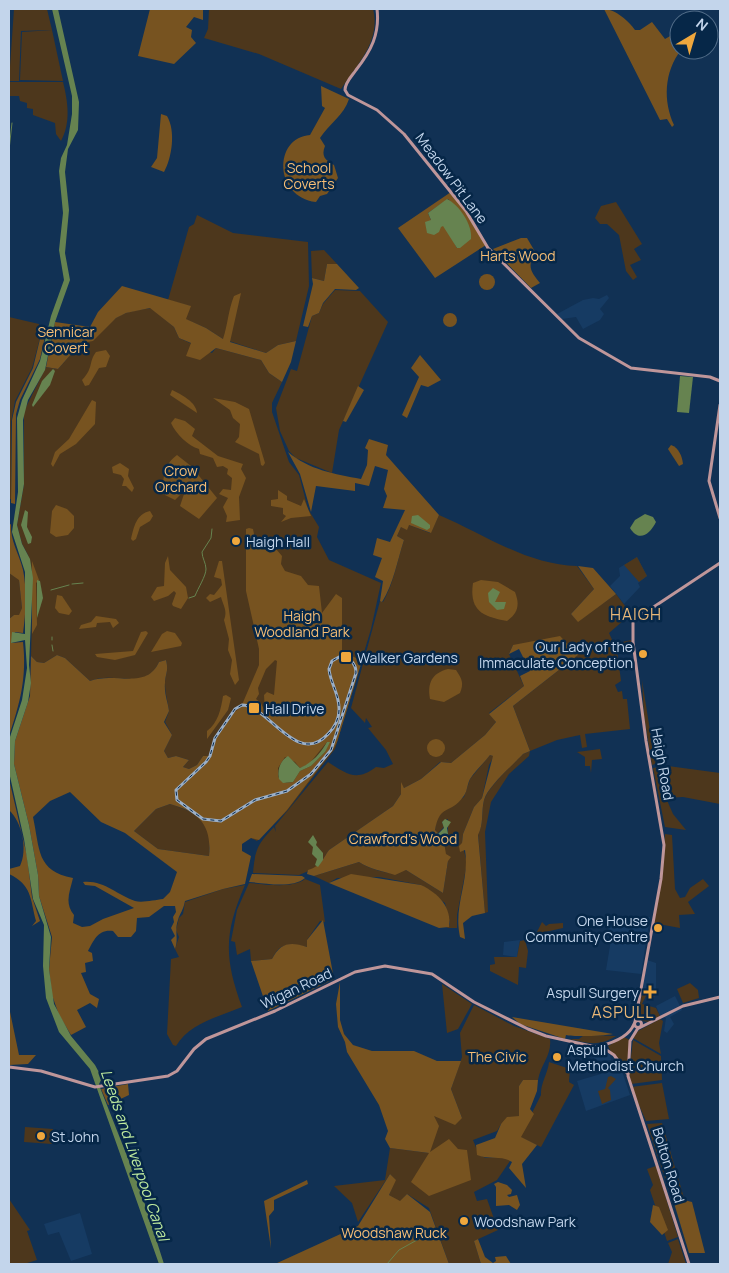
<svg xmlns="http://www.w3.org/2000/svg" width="729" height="1273" font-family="Manrope,sans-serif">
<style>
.built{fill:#163b63}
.green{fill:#4d371c}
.forest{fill:#775320;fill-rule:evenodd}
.water{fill:#668350}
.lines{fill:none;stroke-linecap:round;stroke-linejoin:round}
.stream{stroke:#668350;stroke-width:1}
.secondary{stroke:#bf969a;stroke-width:3}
.rail-casing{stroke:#9aafc8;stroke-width:3}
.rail{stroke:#062748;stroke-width:1;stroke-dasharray:4;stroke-linecap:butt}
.poi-dot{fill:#efa73d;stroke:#062748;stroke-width:2}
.labels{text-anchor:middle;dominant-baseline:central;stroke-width:5;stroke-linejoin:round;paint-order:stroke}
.park-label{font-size:14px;fill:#f7be75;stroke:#062748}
.street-label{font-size:14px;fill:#c3d5eb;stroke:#062748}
.poi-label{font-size:14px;fill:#c3d5eb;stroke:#062748;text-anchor:start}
.water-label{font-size:15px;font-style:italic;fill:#bfeb9e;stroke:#062748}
.quarter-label{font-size:16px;letter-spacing:1px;fill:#e9b777;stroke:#062748}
</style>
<rect width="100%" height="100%" fill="#113154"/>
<g class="built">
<path d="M607 295 609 298 600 309 604 314 600 320 583 329 576 317 562 319 557 314 583 300 593 298 599 299Z"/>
<path d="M637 557 647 576 638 583 640 587 624 604 610 586 620 576 619 568Z"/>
<path d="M650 917 641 974 606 970 611 940 607 925Z"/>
<path d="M520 940 517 957 503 955 504 942Z"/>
<path d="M647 960 656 963V990L643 988Z"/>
<path d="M675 996 682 1010 670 1017 674 1024 667 1033 664 1031 666 1018 660 1016 656 1006Z"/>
<path d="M593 1048 605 1050 610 1055 611 1060 594 1061Z"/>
<path d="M621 1068 630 1095 586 1111 577 1081Z"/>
<path d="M80 1213 92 1254 71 1261 59 1232 48 1235 44 1224Z"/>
</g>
<g class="green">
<path d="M14 9H47L52 30 21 31 19 81H9Z"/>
<path d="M209 9H373C381 40 358 64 341 89L259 54 204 38 208 29Z"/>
<path d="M52 30 63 81 20 80 22 32Z"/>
<path d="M10 82H63C68 102 71 123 61 141L56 134 55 123 33 115V109L27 108V103L20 101 19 96H9Z"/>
<path d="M616 202 642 244 634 249 641 260 630 265 637 277 633 280 626 271 619 235 607 224H600L595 218 601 206Z"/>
<path d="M197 215 233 233 308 242 309 286 296 341 278 345 266 353 223 339 206 328 185 319 190 306 168 300 189 227 194 224Z"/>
<path d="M324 250 337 264H327L324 281 312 278 311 251Z"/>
<path d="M335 290 360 291 388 322 339 430 332 473 296 458 289 451 280 431 276 408 291 369 297 371 312 316 319 313 323 304Z"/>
<path d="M151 308 174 327 179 338 212 353 216 348 261 360 269 373 282 382 272 403V412L289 462 299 475 308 509 319 527 317 537 329 560 381 583 371 629 335 749 287 811 257 841 249 837 209 757 203 756 197 765 189 769 183 767 189 760 176 756 168 758 164 751 172 735 165 722 169 711C168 702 165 694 165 683 165 674 169 672 166 660L159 662C145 693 115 670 90 681L65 658 57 655 44 663 37 662 31 656 33 578 28 555 22 544 17 525 24 484V411L46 367 58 369 81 343C98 341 103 327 116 318 126 311 139 310 151 308Z"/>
<path d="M9 317 39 324 40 338 32 368 15 401 11 422V499H9Z"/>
<path d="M439 515C484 534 527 565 577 566L594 589 571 614 578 621 616 594 631 614 609 633 614 644 631 640 633 648 617 650 621 681 615 685 618 692 622 691 623 699H627L630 729 585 734 587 747 582 748 580 735 557 740 530 751 529 756 509 774 491 802 485 832 488 912 485 913 478 834C484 824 481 812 484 800 489 786 513 764 523 754L530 751 513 706 578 655 513 645 509 654 524 686 489 713 496 722 485 735 451 763 440 762 421 779 404 788 401 784V794L393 806 329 850 318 867 299 875 253 873C255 849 258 844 274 827L276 832 275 826 328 762C347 774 356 782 376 767L384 768 393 764 386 750 368 728 372 727 366 718 365 723 351 708 380 601 383 602C394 583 397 561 404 540L397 536 401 527 409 525 430 533Z"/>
<path d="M637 557 647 576 639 582 624 565Z"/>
<path d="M9 573 19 579 22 608 20 615H14L9 619Z"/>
<path d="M642 680 654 756 658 763 652 765 644 716Z"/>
<path d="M600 749 602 759 592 760 591 773 590 766H585V757L577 752Z"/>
<path d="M490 755 494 756 489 765 482 798 474 807 463 834 462 843 467 863 457 915V928H447L450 924 445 903 421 885 379 877 337 878 329 883 314 876 359 862C366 867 381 872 390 873 395 873 401 870 406 870L443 893 448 861 442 844 443 837 448 834V819L442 822 444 827 438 833 435 830 436 820 443 810 464 797 470 779Z"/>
<path d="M668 766 720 773V804L683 797 666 798 673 814 686 830 665 827 653 768Z"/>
<path d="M170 804C184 808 208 818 210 835 210 842 209 849 209 856L158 849 134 831 156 809Z"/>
<path d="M665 834 672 835 675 889 680 898 685 897 690 888 703 879 709 886 688 902 695 914 679 915 680 928 653 923 661 879Z"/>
<path d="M305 879 320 885 325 922 320 921 307 940V947C290 943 280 942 272 959L251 961 250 949 237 955 235 942 231 941 237 910 249 883C265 884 292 889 305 879Z"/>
<path d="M245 885C224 933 224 958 242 1007 218 1017 190 1023 176 1046L173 1045 167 1034 171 959 179 957 175 949 179 937 176 930 179 918 183 914 185 902 223 889Z"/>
<path d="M542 922 546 926 549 924 563 923V928L536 934Z"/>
<path d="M525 940 528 951 526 968 519 967 518 985 490 971V965L495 964 494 957H517L520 941Z"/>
<path d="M690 983 698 990 699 998 683 1003 677 989Z"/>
<path d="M442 984 472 1004 458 1029 447 1033Z"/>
<path d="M642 993 655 996 653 998 646 996 642 1004 656 1008 660 1016 649 1022 642 1021 638 1015Z"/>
<path d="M474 1005 514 1026 550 1039C552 1055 541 1064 538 1080H523L519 1086V1116L501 1124 497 1131 473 1140 479 1155 486 1158 505 1157 510 1161 497 1180 474 1192 477 1201 487 1199 498 1230 474 1241 481 1264H449L429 1208 407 1194 400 1202 389 1195 395 1180 390 1174 358 1222 352 1203 334 1186 385 1180 390 1148 429 1153 434 1115 462 1118 451 1089 462 1057 460 1033Z"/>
<path d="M660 1019 663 1021 659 1043 661 1054 633 1038 638 1031Z"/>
<path d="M584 1035 616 1036C599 1047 587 1043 569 1039H579Z"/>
<path d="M624 1037 630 1040 628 1060 623 1064 611 1052 608 1046Z"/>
<path d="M633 1040 661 1056 662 1080 631 1084 629 1073Z"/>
<path d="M549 1062 570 1069 569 1082 574 1085 541 1147 520 1137 541 1095C540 1084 548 1073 549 1062Z"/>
<path d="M611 1076 616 1079 608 1088 610 1090 611 1100 602 1104 598 1091 605 1089 608 1077Z"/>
<path d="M662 1083 669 1119 646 1121 631 1087Z"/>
<path d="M662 1123 684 1198 673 1202 647 1124Z"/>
<path d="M25 1127 53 1129 52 1144 24 1142Z"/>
<path d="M656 1166 678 1237 667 1241 650 1190 653 1185 647 1169Z"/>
<path d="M9 1199 30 1230 27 1231 37 1260 24 1264H9Z"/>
<path d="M678 1239 686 1264H668L672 1252 668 1243Z"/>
</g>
<g class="forest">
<path d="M150 9H203V20L194 17 186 27 192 30 191 37 196 43 174 64 138 56Z"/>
<path d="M604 9C615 9 629 21 635 30H640L652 22 665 39 679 31V50H681C664 72 663 101 674 125L672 127 667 119 660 120Z"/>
<path d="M321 86 349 99C344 115 329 124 320 138L325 146C321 156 325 160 334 165L338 178 327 194 320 196 316 202C274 197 273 138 310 135L325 108 322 106Z"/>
<path d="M161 114 167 116C176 131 172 158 164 172L151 167 157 158Z"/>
<path d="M451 192 471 219 486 245 435 278 398 228ZM448 199 466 220 457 248 446 227 431 220 428 213Z"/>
<path d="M521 238H527L537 255 533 257C527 268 533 274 540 283L531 288 493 249Z"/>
<path d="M327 264H337L359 288 356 290 335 289 323 303 319 313 312 316 308 327 303 326 313 284 312 278 324 281Z"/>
<circle cx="487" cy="282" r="8"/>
<path d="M122 286 191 306 186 319 206 328 223 339C228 324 228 311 234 296L241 293 230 342 266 353 278 345 296 341 291 362 282 382 269 373 261 360 216 348 200 360 186 356 191 343 179 338 174 327 150 308 126 313 116 318 93 341 81 343 58 369 46 367 55 322 90 327 98 312Z"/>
<circle cx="450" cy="320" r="7"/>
<path d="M40 327 46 328V332L40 359 20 400 16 414 15 504 11 503 12 420 16 402 33 368 40 339Z"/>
<path d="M106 350 110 356 106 367 99 368 89 385 85 386 82 380C94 367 88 363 96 352Z"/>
<path d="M420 355 441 380 428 387 421 385 407 418 402 415 419 377 411 368Z"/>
<path d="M358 386 364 390 346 422 343 421Z"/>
<path d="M172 390C181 394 196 402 197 413L170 395Z"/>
<path d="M213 398 235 402 249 409 265 463 263 466 261 465 259 454 235 442 239 437 240 424 233 418 230 410Z"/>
<path d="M92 400 96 402 95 424 76 444 60 454 53 467 51 464 55 452 69 439Z"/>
<path d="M175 418 185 421 195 429 192 436 218 456 243 464 241 469 246 478 239 497 240 520 226 522 227 516 223 507 228 498 219 494 223 489 231 490 232 478 227 474 228 469 223 466 217 467 213 458 200 454 199 449C188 446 176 434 171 423Z"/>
<path d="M369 439 388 445 386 455 439 515 431 533 409 525 407 530 401 527 397 536 404 540C397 561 394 583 382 602L380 601 383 581 375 577 382 558 373 555 377 538 390 542 405 510 383 508 387 496 384 489 388 470 375 466 369 486 355 483V491L316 486 311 512 300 474 288 452C309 470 335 474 361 479L367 465 368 450 365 448Z"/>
<path d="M671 445C679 448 682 456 683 464L679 466 668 449Z"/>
<path d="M177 455 191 466 217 498 199 519 180 506 184 494 182 493 175 500 165 495C161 480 164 464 177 455Z"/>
<path d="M120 463 129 469 128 476 134 488 132 492 126 486H122L124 479 121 475 113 473 112 467Z"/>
<path d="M278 490 287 496V500L301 506 304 499 311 516 291 518 281 522 286 516 283 514V508L271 506V500L278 499Z"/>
<path d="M56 505 67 509 74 516V528L68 535 56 537 50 533 52 511Z"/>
<path d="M150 511 153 516 150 521 140 527 136 539 133 541 131 539C134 527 136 514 150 511Z"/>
<path d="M11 524C10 541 19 553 23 570 27 589 26 613 23 633L15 632 11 643 23 642C27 678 20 703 9 736V619L14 615H19L22 608 19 580 9 573V525Z"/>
<path d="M249 528 253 529 255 539 259 545 271 543 282 556 281 564 285 571 301 576 308 585 319 586 322 613 336 594 342 598V651L362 661 337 742 334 748 287 810 259 840 251 838 242 844V851L251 856 245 884 223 889 185 901C183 911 180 913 178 920 174 931 179 938 175 949L171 940 175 936 171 928 174 922 173 917 176 912 175 906H164L149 917 137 918 136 931 131 937H118L113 931C98 929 94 940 88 951L92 953 93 961 85 963 86 972 81 973 90 994 99 999 97 1008 90 1003 77 1010 86 1027 71 1035 59 1015 52 995 49 969 52 937 39 896 38 875 29 825 14 764 15 741 30 696 31 656 37 662 44 663 57 655 65 658 90 681C114 671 146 691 159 662L166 660C169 672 165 674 165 683 164 694 168 702 169 711L164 722 172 735 164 751 168 758 176 756 189 760 183 767 189 769 197 765 203 756H211L216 739 232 714 241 707 259 665V649L246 591V529ZM275 660 277 661 274 695 267 692 264 695 265 712 261 703 256 699 259 694 258 688 266 669ZM327 742 325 752 311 766 300 771 293 782 286 783 278 777V768L285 757 295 762 300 768 309 764ZM70 792 101 822 125 833 177 872 170 892 163 899C155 900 142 903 135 901 117 895 104 880 83 882L85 885 95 886 134 908 103 919 90 926 82 927 73 923 74 915C64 903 70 891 73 878 36 871 40 849 33 817L50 801ZM170 804C199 812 212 825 209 856L158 849 134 831 156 809Z"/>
<path d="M168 556 170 570 186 587 188 598 181 609 173 606 172 604 176 593 174 591 168 596 154 601 151 597 157 587 164 586 165 563Z"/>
<path d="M32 561 39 580 36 583 37 625 32 634Z"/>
<path d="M219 561H222L239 680 235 685 230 674 232 660 228 650 229 639 224 620C228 611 223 605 221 597L210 602 206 598 210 594 214 595 222 585 221 579 214 577Z"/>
<path d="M578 566 593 568 616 594 578 622 571 614 594 589Z"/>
<path d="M481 580 498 582 515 592C520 605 518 613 507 621 482 617 469 610 473 583Z"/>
<path d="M57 595 62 596 72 611 69 615 59 613 55 608Z"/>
<path d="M96 616 116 619 119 623 113 628 110 622 97 623 96 627 79 629 81 625 91 622Z"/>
<path d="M146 631 148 633 135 655 115 660 97 657 95 654 133 651 141 632Z"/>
<path d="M167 631 175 633 182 643 181 646 151 652 162 634Z"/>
<path d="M560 636 578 655 513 706 530 751 523 754C513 765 488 786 484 800 481 812 484 824 478 835L485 913 472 916 463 923 465 939 460 937C453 905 470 881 465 850L460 852 459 846 462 843 463 834 474 807 482 798 493 756 490 755C484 763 475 771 470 779 467 785 467 793 463 797 450 815 440 803 435 830L438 833 435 837 438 841 443 837 446 854 451 857 448 861 443 893 406 870 395 875C382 871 370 869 359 862L314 876 307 874 308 870C321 866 322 860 329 850L393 806 401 794V782L404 788 421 779 441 762 451 763 485 735 496 722 489 714 524 686 520 676 530 671 519 649 509 654 513 645Z"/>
<path d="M448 669 456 670C462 679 464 683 460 693L444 702 430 699C427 683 432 673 448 669Z"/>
<path d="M226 695 231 698 228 710 207 739V731C218 723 221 709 223 696Z"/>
<circle cx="436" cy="748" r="9"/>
<path d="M9 779 27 856 32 897 40 921 32 926 36 921C30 898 32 885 9 874V869L20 866C28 850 22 822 9 810Z"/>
<path d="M252 874 302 876 305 878C292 889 265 883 249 882Z"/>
<path d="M351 874 421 885C438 893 452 907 449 927L439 928 329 883Z"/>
<path d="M323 920 334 979 268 1011 251 961 272 959C280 943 290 941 307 947V940Z"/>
<path d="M340 982V1020L344 1034 353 1045 372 1051H414L437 1061H461L451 1089 462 1118 455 1125 434 1116 439 1126 430 1152 449 1139 458 1149 467 1150 471 1180 429 1196 411 1182 429 1153 390 1148 385 1139 388 1131 379 1105 347 1052 345 1042 338 1027 336 1004Z"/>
<path d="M9 1007 19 1055H36L28 1064 9 1065Z"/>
<path d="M512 1017 613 1034C604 1036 574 1037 566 1035L565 1039 520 1024Z"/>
<path d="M523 1080H538L537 1091 530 1109 534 1114 521 1137 537 1145 522 1164 526 1188 509 1168 512 1162C501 1155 490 1160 477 1155L476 1145 495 1138 501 1124 507 1117 519 1116V1086Z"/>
<path d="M128 1084 129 1095 108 1105 101 1089Z"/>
<path d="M390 1174 396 1180 389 1195 400 1201 407 1194 430 1212 449 1264H275L358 1226Z"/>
<path d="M307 1180 308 1184 274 1200V1210L269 1216 271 1249 264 1201Z"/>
<path d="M498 1182 507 1185 512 1190 511 1194 507 1195 509 1197 517 1195 520 1205 517 1210 509 1205 496 1206V1187L494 1184Z"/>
<path d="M684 1200 692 1202 705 1253H689L674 1203Z"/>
<path d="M653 1205 659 1207 668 1230 662 1235 650 1222Z"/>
<path d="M478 1239 485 1257 493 1263 496 1261 495 1257 506 1256 511 1264H481L474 1241Z"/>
</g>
<g class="water">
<path d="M52 9H58L79 102 78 130 68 149 65 172 69 210 65 253 70 280 55 322 45 370 28 400 23 420 24 484 17 525 22 544 30 559 33 578 29 665 31 683 28 702 15 741 14 764 29 825 38 875 39 896 51 937 49 969 54 1004 71 1036 95 1065 102 1078 99 1084 101 1090 140 1189 164 1264H159L90 1069 59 1032 46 998 43 966 44 925 33 899 24 839 9 772V740L22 700 27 668 25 640 11 643 12 632 25 634V572L12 532 18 492 17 418 22 400 40 361 51 316 64 280 59 250 63 213 59 171 61 158 67 145 72 114V96Z"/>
<path d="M447 199C459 205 473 225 471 239L460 248H457L443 226 441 227 439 232 434 235 427 233 425 222 431 220 428 213Z"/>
<path d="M53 369 55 371 50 385 33 407 32 405 42 381Z"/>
<path d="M680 376 693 377 689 413 677 412Z"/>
<path d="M25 510 28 512 27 527 32 537 31 543 28 544 21 525Z"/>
<path d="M645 514 653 517 656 522C650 534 639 543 630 528L635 520Z"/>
<path d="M418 515 430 525V528L427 530 411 523 412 516Z"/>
<path d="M37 580 40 581 43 598 37 618Z"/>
<path d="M493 588 500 592 495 602H506L504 609 497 610 489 602 488 593Z"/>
<path d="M327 742H330L325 752 311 766 300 771 293 782 283 783 279 779C277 770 280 761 288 756L300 768C313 762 320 754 327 742Z"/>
<path d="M445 819 451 822 447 828 448 834 435 842V837L444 828 442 822Z"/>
<path d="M313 835 317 842 316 845 323 853V860L318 867 315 865 317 859 312 854 313 847 308 842Z"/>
</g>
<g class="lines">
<g class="stream">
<path d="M9 150 12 123"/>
<path d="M72 584 83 583"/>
<path d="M51 590 69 585"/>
<path d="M189 598 195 596C198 588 206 576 206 569 206 563 202 558 202 552L211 538 212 529"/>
<path d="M52 637V640"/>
<path d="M52 645 53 651"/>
<path d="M387 1264 399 1250 417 1240"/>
</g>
<g class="secondary">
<path d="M377 9C380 34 371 51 356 70 352 76 345 82 345 90L348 95 377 110 404 134 466 211 488 248 579 338 631 368 710 377 720 381"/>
<path d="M720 405 709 481 720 518"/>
<circle cx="638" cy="1024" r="3.5"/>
<path d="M635 1022 661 879 664 845 646 741 633 642V620L634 617 646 612 720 563"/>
<path d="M638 1028 630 1041 628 1076 689 1264"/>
<path d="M639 1028 683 1006 720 997"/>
<path d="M600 1046C612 1043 629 1037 634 1024"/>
<path d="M9 1067 41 1071 95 1087 168 1076 177 1071 194 1049 206 1039 275 1011 355 972 385 966 432 974 474 1002 528 1029 546 1036 605 1049 614 1055 627 1073"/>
</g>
<defs>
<path id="rail" d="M339 657C349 656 356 663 356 673L331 750 311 774 294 786 287 791 255 800 221 821 203 819 177 800 176 790 206 762 210 756 215 738 235 709 242 705C268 705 297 768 328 734 334 728 339 719 339 710 340 695 330 683 329 669L332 661Z"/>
</defs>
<use href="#rail" class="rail-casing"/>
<use href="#rail" class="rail"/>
</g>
<g class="poi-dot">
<circle cx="236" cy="541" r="5"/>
<circle cx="643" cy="654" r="5"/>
<rect x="340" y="651" width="12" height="12" rx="2.5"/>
<rect x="248" y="702" width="12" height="12" rx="2.5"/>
<circle cx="658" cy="928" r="5"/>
<path d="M647.5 984.5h5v5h5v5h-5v5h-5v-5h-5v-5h5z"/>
<circle cx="557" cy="1057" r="5"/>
<circle cx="41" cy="1136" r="5"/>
<circle cx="464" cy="1221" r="5"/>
</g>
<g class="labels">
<g class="park-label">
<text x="309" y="167">School<tspan x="309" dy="16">Coverts</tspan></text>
<text x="518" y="255">Harts Wood</text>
<text x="66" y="331">Sennicar<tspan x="66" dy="16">Covert</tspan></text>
<text x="181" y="470">Crow<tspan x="181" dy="16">Orchard</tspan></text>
<text x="302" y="615">Haigh<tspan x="302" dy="16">Woodland Park</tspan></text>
<text x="403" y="838">Crawford's Wood</text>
<text x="497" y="1056">The Civic</text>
<text x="394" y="1232">Woodshaw Ruck</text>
</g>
<g class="street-label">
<text transform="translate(452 178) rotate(53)">Meadow Pit Lane</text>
<text transform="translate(663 764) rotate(80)">Haigh Road</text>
<text transform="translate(296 988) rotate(-25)">Wigan Road</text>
<text transform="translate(669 1165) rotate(73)">Bolton Road</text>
</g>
<g class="poi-label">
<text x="246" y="541">Haigh Hall</text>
<text x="633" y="646" text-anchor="end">Our Lady of the<tspan x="633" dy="16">Immaculate Conception</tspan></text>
<text x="357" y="657">Walker Gardens</text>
<text x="265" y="708">Hall Drive</text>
<text x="648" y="920" text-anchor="end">One House<tspan x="648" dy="16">Community Centre</tspan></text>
<text x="639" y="992" text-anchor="end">Aspull Surgery</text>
<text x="567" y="1049">Aspull<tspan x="567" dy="16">Methodist Church</tspan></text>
<text x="51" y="1136">St John</text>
<text x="474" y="1221">Woodshaw Park</text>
</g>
<g class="water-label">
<text transform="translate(135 1155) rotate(71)">Leeds and Liverpool Canal</text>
</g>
<g class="quarter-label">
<text x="636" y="614">HAIGH</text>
<text x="623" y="1012">ASPULL</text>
</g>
</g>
<rect width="729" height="1273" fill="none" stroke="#c3d5eb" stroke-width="20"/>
<g transform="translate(694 35) rotate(38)"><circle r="24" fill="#062748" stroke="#526d89"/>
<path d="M0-4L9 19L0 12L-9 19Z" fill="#efa73d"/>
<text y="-8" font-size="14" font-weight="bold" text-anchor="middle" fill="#c3d5eb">N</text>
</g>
</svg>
